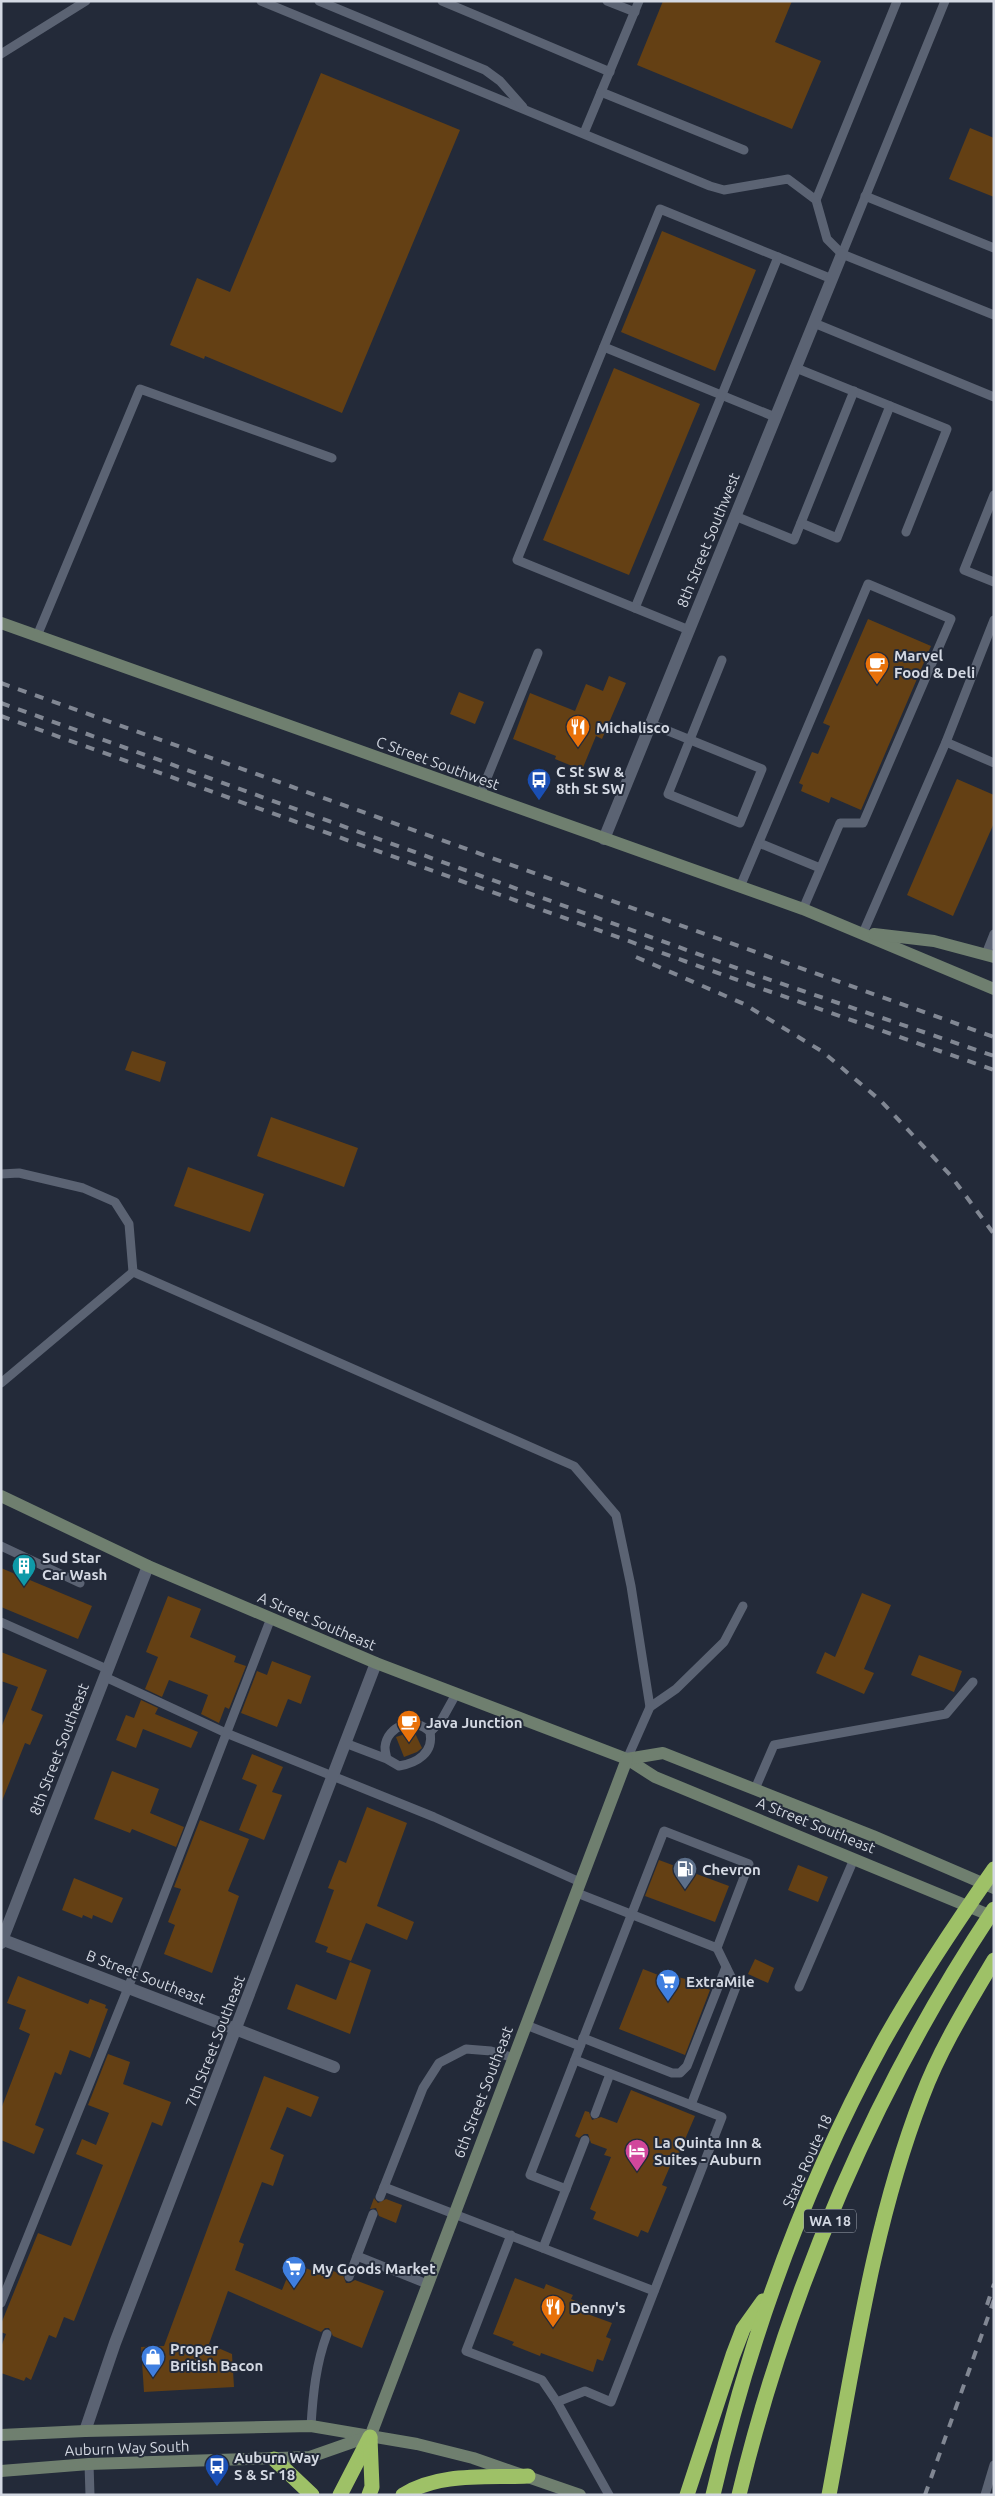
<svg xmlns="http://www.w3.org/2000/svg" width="995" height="2496" font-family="Ubuntu,sans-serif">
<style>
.building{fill:#644014}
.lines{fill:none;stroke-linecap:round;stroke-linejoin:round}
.lane{stroke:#5b6373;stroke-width:9}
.street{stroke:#5b6373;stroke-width:12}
.secondary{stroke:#6f7f6f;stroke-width:12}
.highway{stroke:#9ec167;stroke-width:15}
.rail{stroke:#818793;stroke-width:4;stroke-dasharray:9 9;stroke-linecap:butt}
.labels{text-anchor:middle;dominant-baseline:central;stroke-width:4;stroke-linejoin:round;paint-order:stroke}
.shield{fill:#232a39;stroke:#9fa4b0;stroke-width:1}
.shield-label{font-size:14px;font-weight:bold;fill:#d4d9e3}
.street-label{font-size:15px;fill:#d4d9e3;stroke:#232a39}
.poi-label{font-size:15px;font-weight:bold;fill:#d4d9e3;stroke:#232a39;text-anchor:start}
</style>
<rect width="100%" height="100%" fill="#232a39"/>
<g class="building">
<path d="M663 1H792L775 42 821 61 792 129 637 65Z"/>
<path d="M321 73 460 130 342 413 205 356 204 359 170 345 197 278 230 292Z"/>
<path d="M970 128 994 138V197L949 179Z"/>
<path d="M662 231 756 270 715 371 621 332Z"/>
<path d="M614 368 700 404 629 575 543 540Z"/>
<path d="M868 619 931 646 861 810 831 797 829 803 801 791 803 785 799 783 812 752 818 754 830 726 823 723Z"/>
<path d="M609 676 626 683 602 739 596 736 582 770 555 759 556 756 513 739 530 693 575 711 586 684 603 691Z"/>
<path d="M459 692 484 702 475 724 450 714Z"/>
<path d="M957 779 994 795V823L953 916 907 895Z"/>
<path d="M132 1051 166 1062 160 1082 125 1070Z"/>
<path d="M271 1117 358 1148 344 1187 257 1156Z"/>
<path d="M188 1167 264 1194 250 1232 174 1206Z"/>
<path d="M1 1568 92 1606 78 1639 1 1607Z"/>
<path d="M862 1593 891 1605 864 1669 874 1673 864 1694 816 1673 825 1652 835 1657Z"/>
<path d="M168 1596 201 1609 190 1637 236 1656 234 1662 246 1666 229 1709 225 1707 219 1723 201 1714 208 1695 169 1680 162 1697 145 1689 158 1657 146 1652Z"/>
<path d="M1 1652 47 1670 31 1710 43 1715 30 1745 25 1743 2 1801 1 1728 18 1687 1 1681Z"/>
<path d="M919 1655 962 1671 954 1692 911 1675Z"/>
<path d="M272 1661 311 1676 301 1704 288 1699 277 1727 241 1713 257 1671 267 1675Z"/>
<path d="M141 1700 158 1708 155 1714 198 1732 191 1748 143 1729 136 1748 116 1740 126 1715 134 1718Z"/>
<path d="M414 1731 422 1748 417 1752 404 1757 396 1737Z"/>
<path d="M252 1754 283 1767 272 1792 282 1795 264 1840 239 1830 257 1785 242 1779Z"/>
<path d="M112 1771 159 1789 150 1813 184 1827 176 1847 132 1829 130 1833 94 1819Z"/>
<path d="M367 1807 407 1823 377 1906 414 1922 407 1940 366 1923 351 1961 326 1952 328 1947 315 1942 334 1890 328 1888 339 1860 346 1863Z"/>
<path d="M200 1820 249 1839 228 1891 239 1896 212 1973 164 1954 175 1925 168 1922 181 1889 174 1887Z"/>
<path d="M659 1860 729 1886 715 1922 645 1896Z"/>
<path d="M798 1865 828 1877 818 1902 788 1890Z"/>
<path d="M74 1878 123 1898 112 1923 93 1915 92 1919 83 1915 82 1918 62 1910Z"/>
<path d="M755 1959 774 1968 768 1983 748 1974Z"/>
<path d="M350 1962 371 1970 350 2034 287 2009 296 1984 336 2000Z"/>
<path d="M643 1969 676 1982 678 1977 689 1980 710 1990 685 2055 619 2029Z"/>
<path d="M18 1976 88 2004 90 1999 106 2005 105 2008 108 2009 90 2058 70 2050 61 2075 55 2072 35 2125 44 2129 34 2154 1 2140V2109L30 2034 19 2029 26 2010 7 2003Z"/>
<path d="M108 2054 130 2062 123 2084 171 2102 162 2126 152 2122 74 2321 64 2317 56 2338 49 2335 31 2380 26 2377 24 2381 1 2373V2347L6 2334 1 2332V2324L38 2233 71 2246 103 2165 76 2154 82 2139 96 2145 109 2113 88 2105Z"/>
<path d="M264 2076 319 2097 311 2117 287 2107 270 2149 284 2155 273 2186 262 2182 239 2242 244 2244 235 2270 282 2290 293 2263 313 2271 316 2264 343 2275 346 2283H350L355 2280 384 2291 362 2348 333 2336 329 2328H325L321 2332 228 2291 209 2344 232 2354 234 2387 144 2392 141 2347 164 2346Z"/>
<path d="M631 2090 695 2116 677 2158 674 2157 662 2185 667 2187 648 2233 641 2230 638 2237 593 2219 596 2212 590 2209 611 2157 604 2155 607 2149 591 2143 588 2134H584L579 2138 575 2136 585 2111 589 2112 592 2120 601 2117 617 2123Z"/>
<path d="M374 2198 378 2203 386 2199 402 2205 396 2223 379 2216 376 2208 370 2209Z"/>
<path d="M515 2278 544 2289 546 2284 573 2295 571 2299 585 2305 582 2312 612 2323 606 2337 611 2339 603 2361 597 2359 593 2372 541 2353 540 2356 512 2345 514 2342 493 2334Z"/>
</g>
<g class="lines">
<g class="lane">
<path d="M261 1 710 186 724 190 788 179 816 200 827 239 842 254 994 315"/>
<path d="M319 1 485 70 500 81 523 107"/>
<path d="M442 1 610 72"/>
<path d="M607 1 635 12"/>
<path d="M1 54 86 1"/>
<path d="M601 92 744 150"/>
<path d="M584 133 639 1"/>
<path d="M865 196 994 248"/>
<path d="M816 200 897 1"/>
<path d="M842 254 945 1"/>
<path d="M814 323 994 397"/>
<path d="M604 347 775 417"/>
<path d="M796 368 947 429 906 532"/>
<path d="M994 495 964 570 994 582"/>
<path d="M735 516 794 540 854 391"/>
<path d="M801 523 837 538 890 406"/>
<path d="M635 608 778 257"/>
<path d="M689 630 517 560 660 209 832 279"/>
<path d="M37 636 140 389 332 458"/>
<path d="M651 724 762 769 740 823 668 794 722 660"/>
<path d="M946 742 994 763"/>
<path d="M480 795 538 653"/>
<path d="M759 843 820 868"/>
<path d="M740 887 868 584 951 619 863 823H840L803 909"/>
<path d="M863 933 946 742 994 620"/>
<path d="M986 954 994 934"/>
<path d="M1 1174 19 1173 83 1188 115 1202 129 1224 133 1272"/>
<path d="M1 1383 133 1272 574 1466 616 1515 631 1586 650 1707"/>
<path d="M1 1546 80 1583"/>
<path d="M1 1622 107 1669"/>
<path d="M105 1677 226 1733 434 1817 580 1882"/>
<path d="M430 1732 441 1721 456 1694"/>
<path d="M345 1743 387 1759 399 1766C417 1763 434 1753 430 1732 415 1716 387 1725 385 1747 385 1750 386 1755 387 1759"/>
<path d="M627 1759 650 1707 676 1689 724 1642 743 1606"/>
<path d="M755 1789 774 1745 946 1714 973 1682"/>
<path d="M799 1987 854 1859"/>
<path d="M526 2025 580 2046"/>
<path d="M583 2038 672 2073H680L687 2066 726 1967"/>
<path d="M514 2058 491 2051 466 2049 439 2063 423 2088 384 2187 654 2291"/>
<path d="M691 2105 736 1987 717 1948"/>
<path d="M595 2114 610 2074"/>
<path d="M566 2189 530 2175C575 2060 619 1946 664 1831L749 1864 717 1948 577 1893"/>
<path d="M380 2197 384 2187"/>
<path d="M373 2214 357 2256 427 2284"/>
<path d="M511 2235 466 2351 542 2380 557 2402 585 2391 611 2402 722 2117 575 2060"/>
<path d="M543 2248 585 2140"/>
<path d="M349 2277 357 2256"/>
<path d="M1 2303 128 1988 271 1618"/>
<path d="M557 2402 609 2495"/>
<path d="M311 2426C313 2393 316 2364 327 2334"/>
<path d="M89 2464 90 2495"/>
<path d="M985 2495 994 2465"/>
</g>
<g class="street">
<path d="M604 839 842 254"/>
<path d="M1 1939 334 2067"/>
<path d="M1 1943 148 1566"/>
<path d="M85 2431 115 2343 376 1663"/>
</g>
<g class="secondary">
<path d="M1 623 803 909 994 989"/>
<path d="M874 934 934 941 994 957"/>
<path d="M1 1496 148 1566 376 1663 627 1759 655 1777 994 1917"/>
<path d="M627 1759 663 1753 873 1836 994 1888"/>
<path d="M1 2435 85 2431 311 2426 417 2444 473 2458 580 2495"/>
<path d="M370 2437 627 1759"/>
<path d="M1 2471 89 2464 310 2457 367 2437"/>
</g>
<g class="highway">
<path d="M274 2459 312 2495"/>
<path d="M340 2495 370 2437"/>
<path d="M369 2495 372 2487 370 2438"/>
<path d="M403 2495C439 2472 487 2478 528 2476"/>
<path d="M687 2495 733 2355 743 2329 763 2301"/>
<path d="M713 2495C749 2339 805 2185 882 2044 916 1983 954 1926 994 1869"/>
<path d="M739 2495C789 2288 876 2086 994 1909"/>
<path d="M829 2495C854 2362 873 2224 922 2097 940 2049 968 2004 994 1960"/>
</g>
<g class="rail">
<path d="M1 683 994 1037"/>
<path d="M1 703 759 976 994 1056"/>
<path d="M1 716 757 987 994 1070"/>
<path d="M636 957 744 1004 823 1052 881 1101 951 1176 994 1234"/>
<path d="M987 2305 994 2284"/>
<path d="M925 2495 994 2300"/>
</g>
</g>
<defs>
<symbol id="cafe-pin" viewBox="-11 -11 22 30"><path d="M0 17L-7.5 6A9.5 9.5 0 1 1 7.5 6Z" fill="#e8710a" stroke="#232a39"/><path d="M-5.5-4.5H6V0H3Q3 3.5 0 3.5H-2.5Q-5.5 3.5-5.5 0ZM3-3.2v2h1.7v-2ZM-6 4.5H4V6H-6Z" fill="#fff"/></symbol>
<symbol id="restaurant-pin" viewBox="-11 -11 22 30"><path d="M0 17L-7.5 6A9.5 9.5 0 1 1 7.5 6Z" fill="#e8710a" stroke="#232a39"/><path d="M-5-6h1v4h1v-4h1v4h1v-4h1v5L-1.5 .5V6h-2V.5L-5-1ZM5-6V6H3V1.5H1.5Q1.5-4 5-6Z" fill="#fff"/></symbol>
<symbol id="bus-pin" viewBox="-11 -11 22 30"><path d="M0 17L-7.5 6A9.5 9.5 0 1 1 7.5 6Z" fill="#1a4fb4" stroke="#232a39"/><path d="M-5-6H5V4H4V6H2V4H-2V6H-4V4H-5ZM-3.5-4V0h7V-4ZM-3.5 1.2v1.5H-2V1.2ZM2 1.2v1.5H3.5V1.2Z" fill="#fff"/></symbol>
<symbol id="building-pin" viewBox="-11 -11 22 30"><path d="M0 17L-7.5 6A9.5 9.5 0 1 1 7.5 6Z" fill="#0f9aa8" stroke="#232a39"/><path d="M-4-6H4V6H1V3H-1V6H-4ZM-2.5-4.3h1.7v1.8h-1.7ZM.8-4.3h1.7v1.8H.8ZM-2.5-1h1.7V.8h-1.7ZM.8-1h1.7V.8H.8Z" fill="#fff"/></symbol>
<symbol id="fuel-pin" viewBox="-11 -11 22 30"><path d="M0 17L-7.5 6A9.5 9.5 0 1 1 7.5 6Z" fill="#5c6f8a" stroke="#232a39"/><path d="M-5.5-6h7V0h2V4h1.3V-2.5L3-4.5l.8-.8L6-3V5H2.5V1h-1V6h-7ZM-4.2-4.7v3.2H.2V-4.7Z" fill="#fff"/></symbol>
<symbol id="supermarket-pin" viewBox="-11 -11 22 30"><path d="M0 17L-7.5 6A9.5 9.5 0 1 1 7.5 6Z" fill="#3f7fe0" stroke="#232a39"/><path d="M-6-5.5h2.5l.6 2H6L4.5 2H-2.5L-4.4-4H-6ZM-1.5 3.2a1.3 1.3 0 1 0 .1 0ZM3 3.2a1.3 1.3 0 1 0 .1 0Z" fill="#fff"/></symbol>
<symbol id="hotel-pin" viewBox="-11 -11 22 30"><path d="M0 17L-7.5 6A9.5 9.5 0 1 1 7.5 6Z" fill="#d1479c" stroke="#232a39"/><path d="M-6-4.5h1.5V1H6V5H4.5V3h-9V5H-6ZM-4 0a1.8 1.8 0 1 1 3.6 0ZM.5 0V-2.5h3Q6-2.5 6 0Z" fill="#fff"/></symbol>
<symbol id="shop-pin" viewBox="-11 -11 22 30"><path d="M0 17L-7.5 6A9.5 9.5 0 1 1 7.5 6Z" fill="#3f7fe0" stroke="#232a39"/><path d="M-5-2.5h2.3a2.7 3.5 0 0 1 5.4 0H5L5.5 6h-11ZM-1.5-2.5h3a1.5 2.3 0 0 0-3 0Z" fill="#fff"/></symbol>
</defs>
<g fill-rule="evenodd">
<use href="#cafe-pin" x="863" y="650" width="28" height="38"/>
<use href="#restaurant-pin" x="564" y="713" width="28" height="38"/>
<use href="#bus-pin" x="525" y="766" width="28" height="38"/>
<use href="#building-pin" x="10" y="1552" width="28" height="38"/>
<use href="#cafe-pin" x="395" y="1708" width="28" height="38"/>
<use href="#fuel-pin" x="671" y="1855" width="28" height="38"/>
<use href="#supermarket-pin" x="654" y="1967" width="28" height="38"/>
<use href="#hotel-pin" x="623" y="2137" width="28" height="38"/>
<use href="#supermarket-pin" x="280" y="2254" width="28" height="38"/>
<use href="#restaurant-pin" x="539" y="2293" width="28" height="38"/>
<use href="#shop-pin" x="139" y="2343" width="28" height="38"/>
<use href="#bus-pin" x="203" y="2452" width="28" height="38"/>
</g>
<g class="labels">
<rect class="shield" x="804" y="2209.5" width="52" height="23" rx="4"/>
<g class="shield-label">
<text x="830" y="2221">WA 18</text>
</g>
<g class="street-label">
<text transform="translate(708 540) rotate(-68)">8th Street Southwest</text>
<text transform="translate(438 763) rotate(20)">C Street Southwest</text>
<text transform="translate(317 1621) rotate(23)">A Street Southeast</text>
<text transform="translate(59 1749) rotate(-69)">8th Street Southeast</text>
<text transform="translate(816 1825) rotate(22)">A Street Southeast</text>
<text transform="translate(146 1977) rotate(21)">B Street Southeast</text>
<text transform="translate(215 2041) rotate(-69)">7th Street Southeast</text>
<text transform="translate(483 2092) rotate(-69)">6th Street Southeast</text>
<text transform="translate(807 2161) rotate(-66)">State Route 18</text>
<text transform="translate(127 2448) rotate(-2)">Auburn Way South</text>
</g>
<g class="poi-label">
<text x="894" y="655">Marvel<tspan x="894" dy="17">Food &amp; Deli</tspan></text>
<text x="596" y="727">Michalisco</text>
<text x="556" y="771">C St SW &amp;<tspan x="556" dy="17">8th St SW</tspan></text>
<text x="42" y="1557">Sud Star<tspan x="42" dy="17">Car Wash</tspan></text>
<text x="426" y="1722">Java Junction</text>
<text x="702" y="1869">Chevron</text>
<text x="686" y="1981">ExtraMile</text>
<text x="654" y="2142">La Quinta Inn &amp;<tspan x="654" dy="17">Suites - Auburn</tspan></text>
<text x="312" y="2268">My Goods Market</text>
<text x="570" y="2307">Denny's</text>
<text x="170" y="2348">Proper<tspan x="170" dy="17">British Bacon</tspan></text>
<text x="234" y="2457">Auburn Way<tspan x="234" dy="17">S &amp; Sr 18</tspan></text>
</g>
</g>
<rect width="995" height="2496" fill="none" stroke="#d4d9e3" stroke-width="5"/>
</svg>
